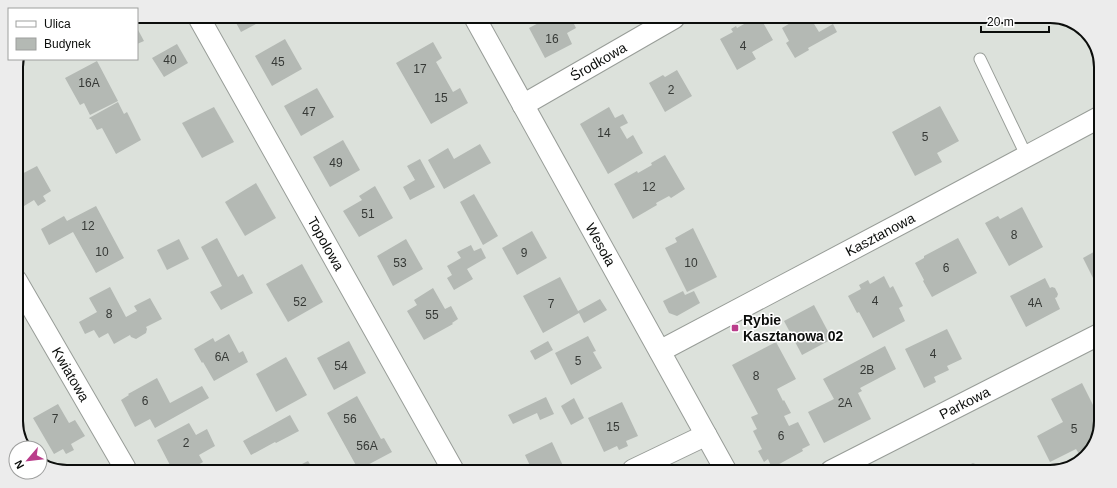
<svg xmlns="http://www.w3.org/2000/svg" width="1117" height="488" font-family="Helvetica,sans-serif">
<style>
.building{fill:#b4b9b4}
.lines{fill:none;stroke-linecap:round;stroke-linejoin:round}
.lane-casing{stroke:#989d98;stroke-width:13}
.street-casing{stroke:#989d98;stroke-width:23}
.lane{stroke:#fff;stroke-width:11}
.street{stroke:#fff;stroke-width:21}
.poi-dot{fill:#ba3d8b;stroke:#fff;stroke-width:1.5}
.labels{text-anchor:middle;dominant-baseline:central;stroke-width:3;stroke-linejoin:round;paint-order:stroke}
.number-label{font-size:12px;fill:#363936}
.street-label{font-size:14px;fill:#0c0e0c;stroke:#fff}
.poi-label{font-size:14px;font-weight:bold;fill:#0c0e0c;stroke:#fff;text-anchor:start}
.rim{fill:none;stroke:#0c0e0c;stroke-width:2}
</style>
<rect width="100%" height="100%" fill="#dce1db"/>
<g class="building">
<path d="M235 17H269L241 32 235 21 237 20Z"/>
<path d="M548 18H571L576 28 567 33 572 44 545 58 529 28Z"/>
<path d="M753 19H761L773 40 752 52 756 59 737 70 720 39 733 32 731 29 736 26 737 28Z"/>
<path d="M797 19H811L819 32 833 24 837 32 808 48 809 50 795 58 786 43 789 41 782 28Z"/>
<path d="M137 28 144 41 137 44Z"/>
<path d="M285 39 302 69 272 86 255 56Z"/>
<path d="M433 42 442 58 436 62 453 92 460 88 468 103 431 124 396 63Z"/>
<path d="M177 44 188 63 164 77 152 58Z"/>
<path d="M97 61 118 101 90 115 84 103 80 105 65 78Z"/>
<path d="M677 70 692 96 665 112 649 83 663 75 665 77Z"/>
<path d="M317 88 334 117 301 136 284 106Z"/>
<path d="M118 102 124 114 127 112 141 140 116 154 102 128 97 130 91 119H90L89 118Z"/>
<path d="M940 106 959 141 937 153 942 162 915 176 892 132Z"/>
<path d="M214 107 234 142 202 158 182 123Z"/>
<path d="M609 107 615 118 623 114 628 123 620 127 627 139 633 135 643 153 608 174 580 124Z"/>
<path d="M343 140 360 170 330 187 313 157Z"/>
<path d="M480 144 491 163 444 189 428 160 448 148 454 159Z"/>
<path d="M665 155 685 189 671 198 669 196 656 203 657 205 633 219 614 184 637 171 638 173 652 165 651 163Z"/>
<path d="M420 159 435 187 410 200 403 187 415 180 407 166Z"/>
<path d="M37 166 51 191 43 196 46 201 38 206 34 200 24 206 16 191V177Z"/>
<path d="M256 183 276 218 245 236 225 202Z"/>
<path d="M375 186 393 218 359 237 343 211 362 200 359 196Z"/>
<path d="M474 194 498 236 483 245 460 202Z"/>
<path d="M96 206 124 258 96 273 73 232 49 245 41 229 64 216 67 221Z"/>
<path d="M1022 207 1043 247 1009 266 985 223 998 216 1000 219Z"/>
<path d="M693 228 717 277 687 292 665 248 677 242 675 238Z"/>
<path d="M532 231 547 258 517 275 502 248Z"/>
<path d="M217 238 238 277 243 274 253 293 221 310 210 292 222 286 201 247Z"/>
<path d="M958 238 977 273 932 297 923 281 924 280 915 263 924 258V256Z"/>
<path d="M179 239 189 259 167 270 157 250Z"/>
<path d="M406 239 423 269 393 286 377 256Z"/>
<path d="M471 245 474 251 481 248 486 258 467 269 473 279 454 290 447 278 452 275 447 266 461 258 457 252Z"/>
<path d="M1099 249V275L1093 278 1083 258Z"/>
<path d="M302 264 323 302 288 322 266 284Z"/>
<path d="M884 276 890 288 893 286 903 306 899 308 905 321 873 338 859 312 857 313 848 296 861 289 859 285 868 280 870 284Z"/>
<path d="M560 277 578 311 600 299 607 310 584 323 579 313 543 333 523 296Z"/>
<path d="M1045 278 1050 288 1052 287 1055 288 1058 294 1057 297 1055 298 1060 309 1026 327 1010 296Z"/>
<path d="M110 287 126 317 137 311 134 306 150 298 162 319 146 327 147 329 146 333 136 339 131 337 130 335 114 344 108 333 99 338 94 330 85 334 79 322 97 312 89 298Z"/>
<path d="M433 288 445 309 451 306 458 319 452 323 453 324 424 340 407 311 417 305 414 300Z"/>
<path d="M683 291 685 295 694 291 700 303 677 316 669 313 663 301Z"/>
<path d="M814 305 832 339 802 355 784 321Z"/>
<path d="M947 329 962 359 947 366 949 370 934 377 936 382 924 388 905 349Z"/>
<path d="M229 334 239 353 243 351 248 362 214 381 203 362 202 363 194 349 213 338 215 342Z"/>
<path d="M588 336 596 351 593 352 602 368 571 385 555 353Z"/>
<path d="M349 341 366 373 334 390 317 358Z"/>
<path d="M548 341 553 350 535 360 530 351Z"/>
<path d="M776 342 796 379 777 389 783 401 784 400 791 413 784 416 789 426 798 422 810 445 802 449 803 451 772 468 768 459 764 462 758 451 762 449 753 431 757 429 751 417 758 414 732 365Z"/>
<path d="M885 346 896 369 860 388 862 391 858 393 871 419 824 443 808 412 834 399 823 379Z"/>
<path d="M286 357 307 395 276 412 256 374Z"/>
<path d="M157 378 170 403 202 386 209 398 155 428 150 419 135 427 121 400 129 395 128 394Z"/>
<path d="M1082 383 1097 413V440L1091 448 1079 454 1076 449 1050 462 1037 436 1063 422 1051 399Z"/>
<path d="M16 390 24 402 16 407Z"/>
<path d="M357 396 381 439 384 438 392 452 360 469H358L327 413Z"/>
<path d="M546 397 554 414 540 420 537 413 513 424 508 415Z"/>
<path d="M574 398 584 418 571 425 561 406Z"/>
<path d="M622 402 638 436 626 441 628 446 619 450 617 446 604 452 588 418Z"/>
<path d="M58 404 69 423 75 420 85 436 71 444 74 450 66 454 63 449 54 454 33 418Z"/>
<path d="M290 415 299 431 276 443 275 442 251 455 243 441Z"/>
<path d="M189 423 196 435 207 429 215 446 199 455 203 462 191 469H179L178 467 175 469H172L157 440Z"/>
<path d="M552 442 565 470H532L525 455Z"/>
<path d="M308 461 313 469H292Z"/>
<path d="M973 463 980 466 983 472H951L959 467 960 469Z"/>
</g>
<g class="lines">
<defs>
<path id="lane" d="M980 59 1027 157"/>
<g id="street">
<path id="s1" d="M198 16 453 470"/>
<path id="s2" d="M475 18 726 471"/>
<path id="s3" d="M523 105 674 18"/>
<path id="s4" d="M16 280 125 468"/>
<path id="s5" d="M660 351 915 216 1100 117"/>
<path d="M633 470 706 435"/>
<path id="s6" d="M831 471 1098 335"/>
</g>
</defs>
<use href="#lane" class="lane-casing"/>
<use href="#street" class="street-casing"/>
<use href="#lane" class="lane"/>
<use href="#street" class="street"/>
</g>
<rect class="poi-dot" x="731" y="324" width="8" height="8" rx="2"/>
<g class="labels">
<g class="number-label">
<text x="552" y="39">16</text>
<text x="743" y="46">4</text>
<text x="170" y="60">40</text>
<text x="278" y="62">45</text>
<text x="420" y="69">17</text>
<text x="89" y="83">16A</text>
<text x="671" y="90">2</text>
<text x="441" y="98">15</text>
<text x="309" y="112">47</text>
<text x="604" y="133">14</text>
<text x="925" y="137">5</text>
<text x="336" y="163">49</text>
<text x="649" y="187">12</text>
<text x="368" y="214">51</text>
<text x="88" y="226">12</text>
<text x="1014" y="235">8</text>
<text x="102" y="252">10</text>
<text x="524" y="253">9</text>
<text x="400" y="263">53</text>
<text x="691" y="263">10</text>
<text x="946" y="268">6</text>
<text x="875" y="301">4</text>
<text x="300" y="302">52</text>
<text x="1035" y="303">4A</text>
<text x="551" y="304">7</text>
<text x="109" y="314">8</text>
<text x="432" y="315">55</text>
<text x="933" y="354">4</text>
<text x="222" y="357">6A</text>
<text x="578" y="361">5</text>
<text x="341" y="366">54</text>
<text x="867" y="370">2B</text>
<text x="756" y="376">8</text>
<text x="145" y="401">6</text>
<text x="845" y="403">2A</text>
<text x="55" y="419">7</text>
<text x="350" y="419">56</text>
<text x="613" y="427">15</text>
<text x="1074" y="429">5</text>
<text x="781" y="436">6</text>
<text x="186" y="443">2</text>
<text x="367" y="446">56A</text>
</g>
<g class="street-label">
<text stroke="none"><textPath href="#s3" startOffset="87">Środkowa</textPath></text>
<text stroke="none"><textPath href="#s5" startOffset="249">Kasztanowa</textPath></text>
<text stroke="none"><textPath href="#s1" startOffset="261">Topolowa</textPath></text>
<text stroke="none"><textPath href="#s2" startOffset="259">Wesoła</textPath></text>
<text stroke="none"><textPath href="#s4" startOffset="109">Kwiatowa</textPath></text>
<text stroke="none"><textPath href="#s6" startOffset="150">Parkowa</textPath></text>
</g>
<g class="poi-label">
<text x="743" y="320">Rybie<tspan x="743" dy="16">Kasztanowa 02</tspan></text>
</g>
</g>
<path d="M0 0H1117V488H0ZM67 23H1050A44 44 0 0 1 1094 67V421A44 44 0 0 1 1050 465H67A44 44 0 0 1 23 421V67A44 44 0 0 1 67 23Z" fill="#ececec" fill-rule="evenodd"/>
<path class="rim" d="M67 23H1050A44 44 0 0 1 1094 67V421A44 44 0 0 1 1050 465H67A44 44 0 0 1 23 421V67A44 44 0 0 1 67 23Z"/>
<rect x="8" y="8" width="130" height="52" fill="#ffffff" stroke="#9e9f9e"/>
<rect x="16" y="21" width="20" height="6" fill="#ffffff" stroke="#9e9f9e"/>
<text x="44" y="28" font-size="12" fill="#0c0e0c">Ulica</text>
<rect x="16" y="38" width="20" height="12" fill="#b4b9b4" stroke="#9e9f9e"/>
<text x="44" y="48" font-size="12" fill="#0c0e0c">Budynek</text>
<g transform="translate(28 460) rotate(242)"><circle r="19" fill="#ffffff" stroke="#9e9f9e"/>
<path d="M0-3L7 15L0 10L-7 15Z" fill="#ba3d8b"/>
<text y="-6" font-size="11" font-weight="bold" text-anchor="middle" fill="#0c0e0c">N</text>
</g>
<path d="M981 26v6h68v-6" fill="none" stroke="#0c0e0c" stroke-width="2"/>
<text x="987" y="26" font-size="12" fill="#0c0e0c" stroke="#ffffff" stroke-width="3" paint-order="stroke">20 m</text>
</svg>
